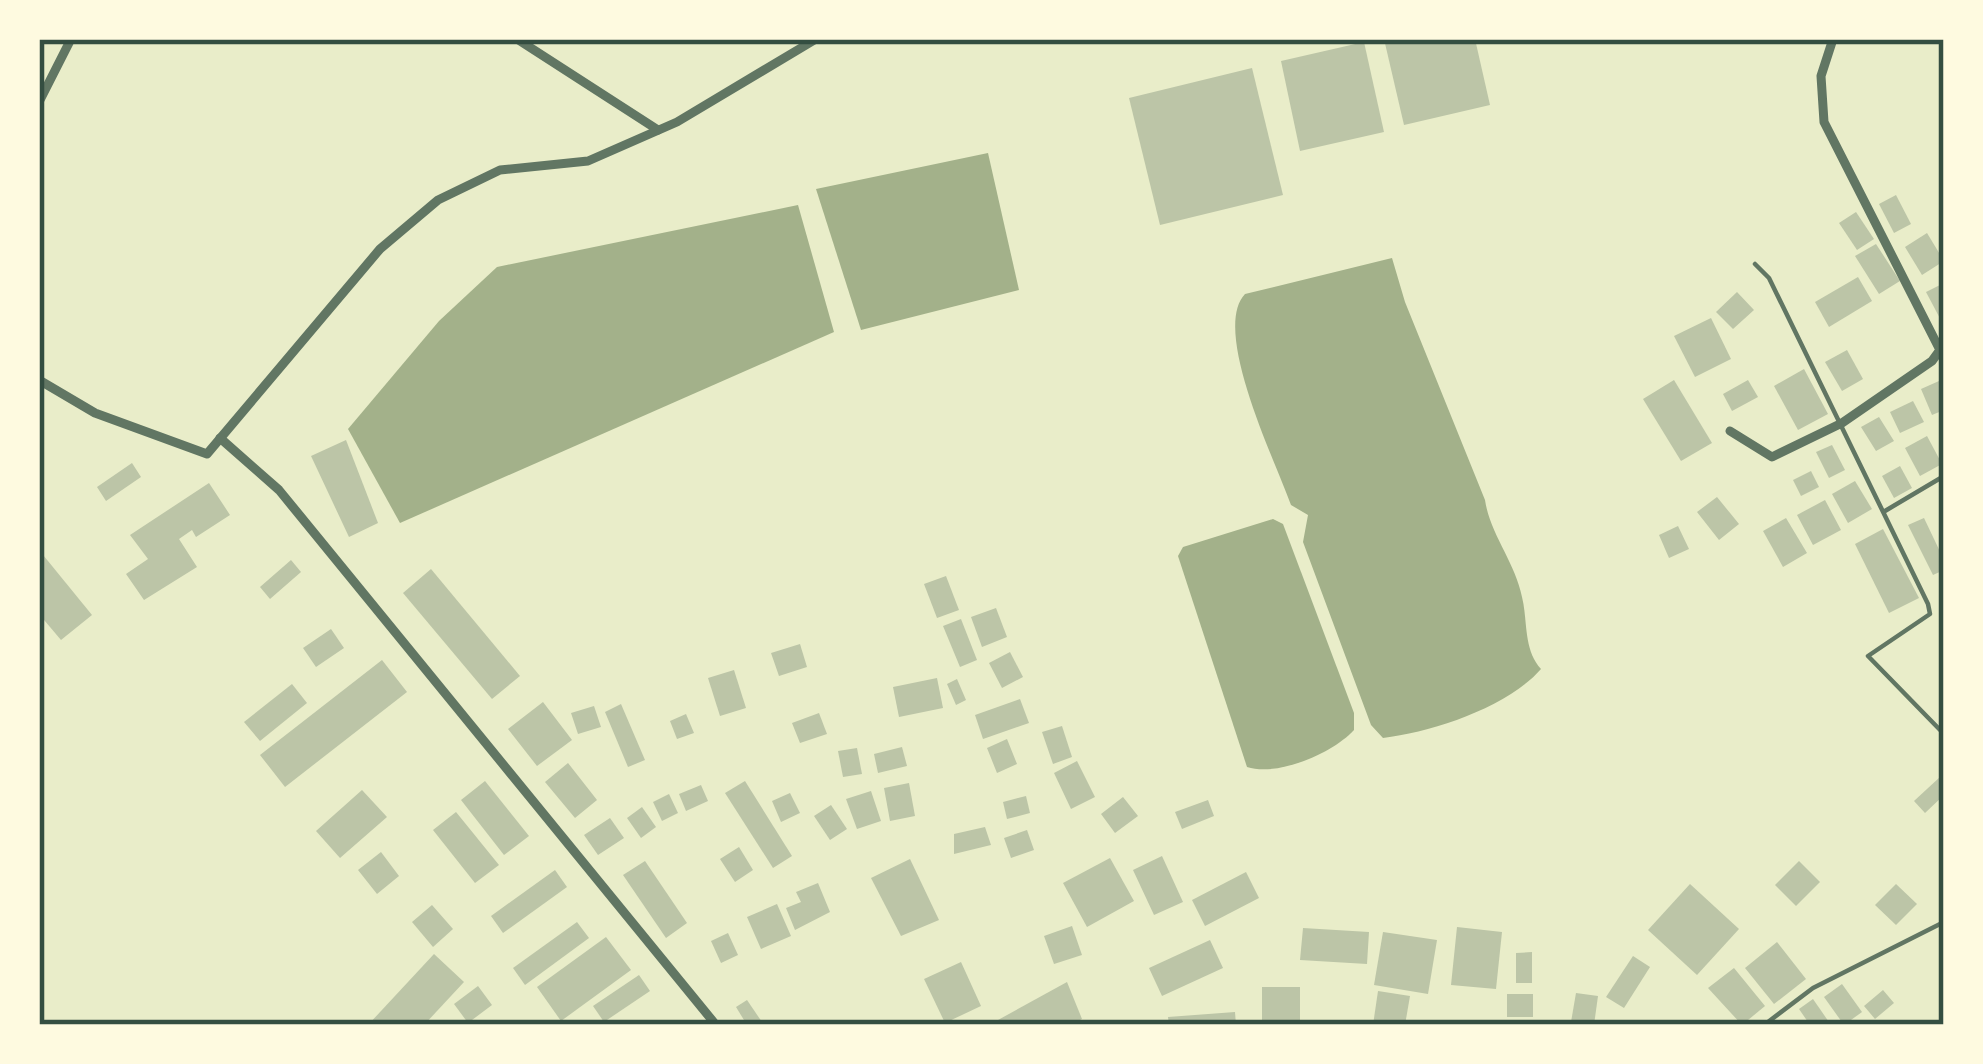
<svg xmlns="http://www.w3.org/2000/svg" width="1983" height="1064" font-family="'Public Sans',sans-serif">
<style>
.water{fill:#a3b18a}
.building{fill:#bcc5a7}
.lines{fill:none;stroke-linecap:round;stroke-linejoin:round}
.service{stroke:#617663;stroke-width:4.5}
.minor{stroke:#617663;stroke-width:9}
.neatline{fill:none;stroke:#344e41;stroke-width:4.5}
</style>
<rect width="100%" height="100%" fill="#e9edc9"/>
<g class="water">
<path d="M988 153 1019 290 861 330 816 189Z"/>
<path d="M798 205 834 332 400 523 348 429 439 321 497 267Z"/>
<path d="M1392 258 1405 302 1485 500C1490 534 1515 562 1522 597 1528 621 1523 649 1541 669 1508 707 1433 732 1383 738L1371 725 1303 542 1308 515 1291 505C1275 460 1211 330 1245 294Z"/>
<path d="M1273 519 1283 524 1354 713V730C1333 753 1278 777 1247 767L1178 556 1183 547Z"/>
</g>
<g class="building">
<path d="M1384 39H1475L1490 105 1404 125Z"/>
<path d="M1364 42 1384 132 1300 151 1281 61Z"/>
<path d="M1252 68 1283 195 1160 225 1129 98Z"/>
<path d="M1896 195 1911 224 1894 233 1879 204Z"/>
<path d="M1856 212 1874 239 1857 250 1839 223Z"/>
<path d="M1927 233 1944 261 1922 275 1905 247Z"/>
<path d="M1876 244 1900 281 1879 294 1855 256Z"/>
<path d="M1858 277 1872 301 1829 327 1815 302Z"/>
<path d="M1944 283V326L1926 292Z"/>
<path d="M1737 292 1754 310 1733 329 1716 312Z"/>
<path d="M1711 318 1731 359 1695 377 1674 336Z"/>
<path d="M1847 350 1863 379 1842 391 1825 362Z"/>
<path d="M1804 369 1828 414 1798 430 1774 386Z"/>
<path d="M1674 380 1712 443 1681 461 1643 399Z"/>
<path d="M1748 380 1758 397 1732 411 1723 394Z"/>
<path d="M1939 381 1944 410 1932 415 1921 389Z"/>
<path d="M1913 401 1924 422 1900 433 1890 412Z"/>
<path d="M1879 417 1894 441 1876 451 1861 427Z"/>
<path d="M1927 436 1942 464 1920 476 1905 448Z"/>
<path d="M346 440 378 523 349 537 311 456Z"/>
<path d="M1832 445 1845 470 1829 478 1816 452Z"/>
<path d="M132 463 141 477 106 501 97 487Z"/>
<path d="M1900 466 1912 488 1894 498 1882 476Z"/>
<path d="M1811 471 1819 487 1801 496 1793 480Z"/>
<path d="M1855 481 1872 509 1848 523 1832 494Z"/>
<path d="M209 483 230 515 196 537 192 530 179 539 197 567 144 600 126 574 148 559 130 535Z"/>
<path d="M1717 497 1739 524 1719 540 1697 512Z"/>
<path d="M1825 500 1841 530 1813 545 1797 515Z"/>
<path d="M1786 518 1807 553 1783 567 1763 531Z"/>
<path d="M1924 518 1944 560V570L1933 575 1908 525Z"/>
<path d="M1678 526 1689 549 1669 558 1659 535Z"/>
<path d="M1883 529 1919 598 1889 613 1855 544Z"/>
<path d="M39 550 92 615 61 640 39 614Z"/>
<path d="M291 560 301 572 270 599 260 587Z"/>
<path d="M431 569 520 676 492 699 403 593Z"/>
<path d="M946 576 959 610 937 618 924 584Z"/>
<path d="M996 608 1007 637 982 647 971 617Z"/>
<path d="M961 619 977 660 960 667 943 626Z"/>
<path d="M331 629 344 648 316 667 303 648Z"/>
<path d="M800 644 807 667 779 676 771 653Z"/>
<path d="M1010 652 1023 677 1002 688 989 663Z"/>
<path d="M382 660 407 692 285 787 260 755Z"/>
<path d="M734 670 746 708 720 716 708 678Z"/>
<path d="M937 678 943 708 899 717 893 687Z"/>
<path d="M957 679 966 700 956 705 947 684Z"/>
<path d="M292 684 307 703 260 741 244 722Z"/>
<path d="M1020 699 1029 723 983 739 975 715Z"/>
<path d="M543 702 572 740 537 766 508 729Z"/>
<path d="M621 704 645 760 628 767 605 712Z"/>
<path d="M594 706 601 727 578 734 571 713Z"/>
<path d="M819 713 827 734 800 743 792 723Z"/>
<path d="M686 714 694 733 677 739 670 721Z"/>
<path d="M1062 726 1072 757 1053 764 1042 732Z"/>
<path d="M1007 739 1017 764 997 773 987 748Z"/>
<path d="M902 747 907 766 878 773 874 754Z"/>
<path d="M857 748 862 774 843 777 838 751Z"/>
<path d="M1077 761 1095 797 1071 809 1054 773Z"/>
<path d="M568 763 597 800 575 818 545 782Z"/>
<path d="M1940 777 1944 795 1925 813 1914 801Z"/>
<path d="M485 781 529 836 504 855 461 800Z"/>
<path d="M745 781 792 856 773 868 725 793Z"/>
<path d="M909 783 915 816 890 821 884 788Z"/>
<path d="M701 785 708 801 686 811 679 794Z"/>
<path d="M362 790 387 817 340 858 316 831Z"/>
<path d="M871 791 881 821 857 829 846 799Z"/>
<path d="M790 793 800 813 781 822 772 801Z"/>
<path d="M669 794 678 813 662 821 653 802Z"/>
<path d="M1026 796 1030 813 1007 819 1003 802Z"/>
<path d="M1123 797 1138 816 1115 833 1101 814Z"/>
<path d="M1208 800 1214 816 1182 829 1175 812Z"/>
<path d="M831 805 847 829 830 840 814 816Z"/>
<path d="M642 807 656 827 641 838 627 818Z"/>
<path d="M456 812 499 865 475 883 433 830Z"/>
<path d="M610 818 624 838 598 855 584 835Z"/>
<path d="M985 827 991 845 954 854V834Z"/>
<path d="M1027 830 1034 850 1011 858 1004 838Z"/>
<path d="M739 847 753 870 735 882 720 859Z"/>
<path d="M381 852 399 876 377 894 358 870Z"/>
<path d="M1162 856 1183 902 1154 915 1133 870Z"/>
<path d="M1110 858 1134 901 1087 927 1063 883Z"/>
<path d="M910 859 939 920 901 936 871 878Z"/>
<path d="M645 861 687 923 666 938 623 875Z"/>
<path d="M1799 861 1820 882 1796 906 1775 885Z"/>
<path d="M555 870 567 887 503 933 491 916Z"/>
<path d="M1246 872 1259 898 1205 926 1192 900Z"/>
<path d="M818 883 830 912 795 930 786 908 801 902 796 892Z"/>
<path d="M1690 884 1739 929 1697 975 1648 930Z"/>
<path d="M1896 884 1917 904 1896 925 1875 905Z"/>
<path d="M777 904 791 936 761 949 747 917Z"/>
<path d="M432 905 453 929 433 947 412 922Z"/>
<path d="M577 922 589 938 525 985 513 968Z"/>
<path d="M1072 926 1082 955 1054 964 1044 936Z"/>
<path d="M1457 927 1502 932 1496 989 1451 985Z"/>
<path d="M1303 928 1369 932 1367 964 1300 960Z"/>
<path d="M1383 932 1437 940 1428 994 1374 985Z"/>
<path d="M728 933 738 955 721 963 711 941Z"/>
<path d="M606 937 631 970 561 1021 537 987Z"/>
<path d="M1210 940 1223 968 1162 996 1149 968Z"/>
<path d="M1777 942 1806 979 1774 1004 1745 968Z"/>
<path d="M1532 952V983H1516V953Z"/>
<path d="M434 954 464 982 424 1025H368Z"/>
<path d="M1633 956 1650 967 1624 1008 1606 997Z"/>
<path d="M961 962 981 1006 945 1023 924 979Z"/>
<path d="M1734 968 1765 1006 1742 1025 1708 988Z"/>
<path d="M639 975 650 991 604 1022 593 1006Z"/>
<path d="M1067 982 1082 1019 1070 1025H1001L998 1020Z"/>
<path d="M1842 984 1862 1012 1844 1025 1824 997Z"/>
<path d="M478 986 492 1005 468 1023 454 1004Z"/>
<rect x="1262" y="987" width="38" height="37"/>
<path d="M1883 990 1894 1003 1875 1019 1864 1006Z"/>
<path d="M1378 991 1410 996 1405 1025H1373Z"/>
<path d="M1576 993 1598 996 1594 1025 1571 1022Z"/>
<rect x="1507" y="994" width="26" height="23"/>
<path d="M1813 999 1831 1025H1810L1799 1009Z"/>
<path d="M747 1000 764 1025H747L736 1007Z"/>
<path d="M1235 1012 1236 1025H1169L1168 1017Z"/>
</g>
<g class="lines">
<g class="service">
<path d="M1755 264 1769 278 1928 604 1930 614 1868 656 1944 734"/>
<path d="M1885 511 1944 476"/>
<path d="M1764 1025 1813 988 1944 922"/>
</g>
<g class="minor">
<path d="M517 39 658 130"/>
<path d="M39 102 71 39"/>
<path d="M39 380 95 413 207 454 380 249 438 200 500 170 588 161 677 122 816 39"/>
<path d="M1730 431 1772 457 1842 423 1932 361 1940 350 1824 122 1821 76 1833 39"/>
<path d="M220 438 279 490 716 1025"/>
</g>
</g>
<rect width="1983" height="1064" fill="none" stroke="#fefae0" stroke-width="84"/>
<rect x="42" y="42" width="1899" height="980" class="neatline"/>
</svg>
